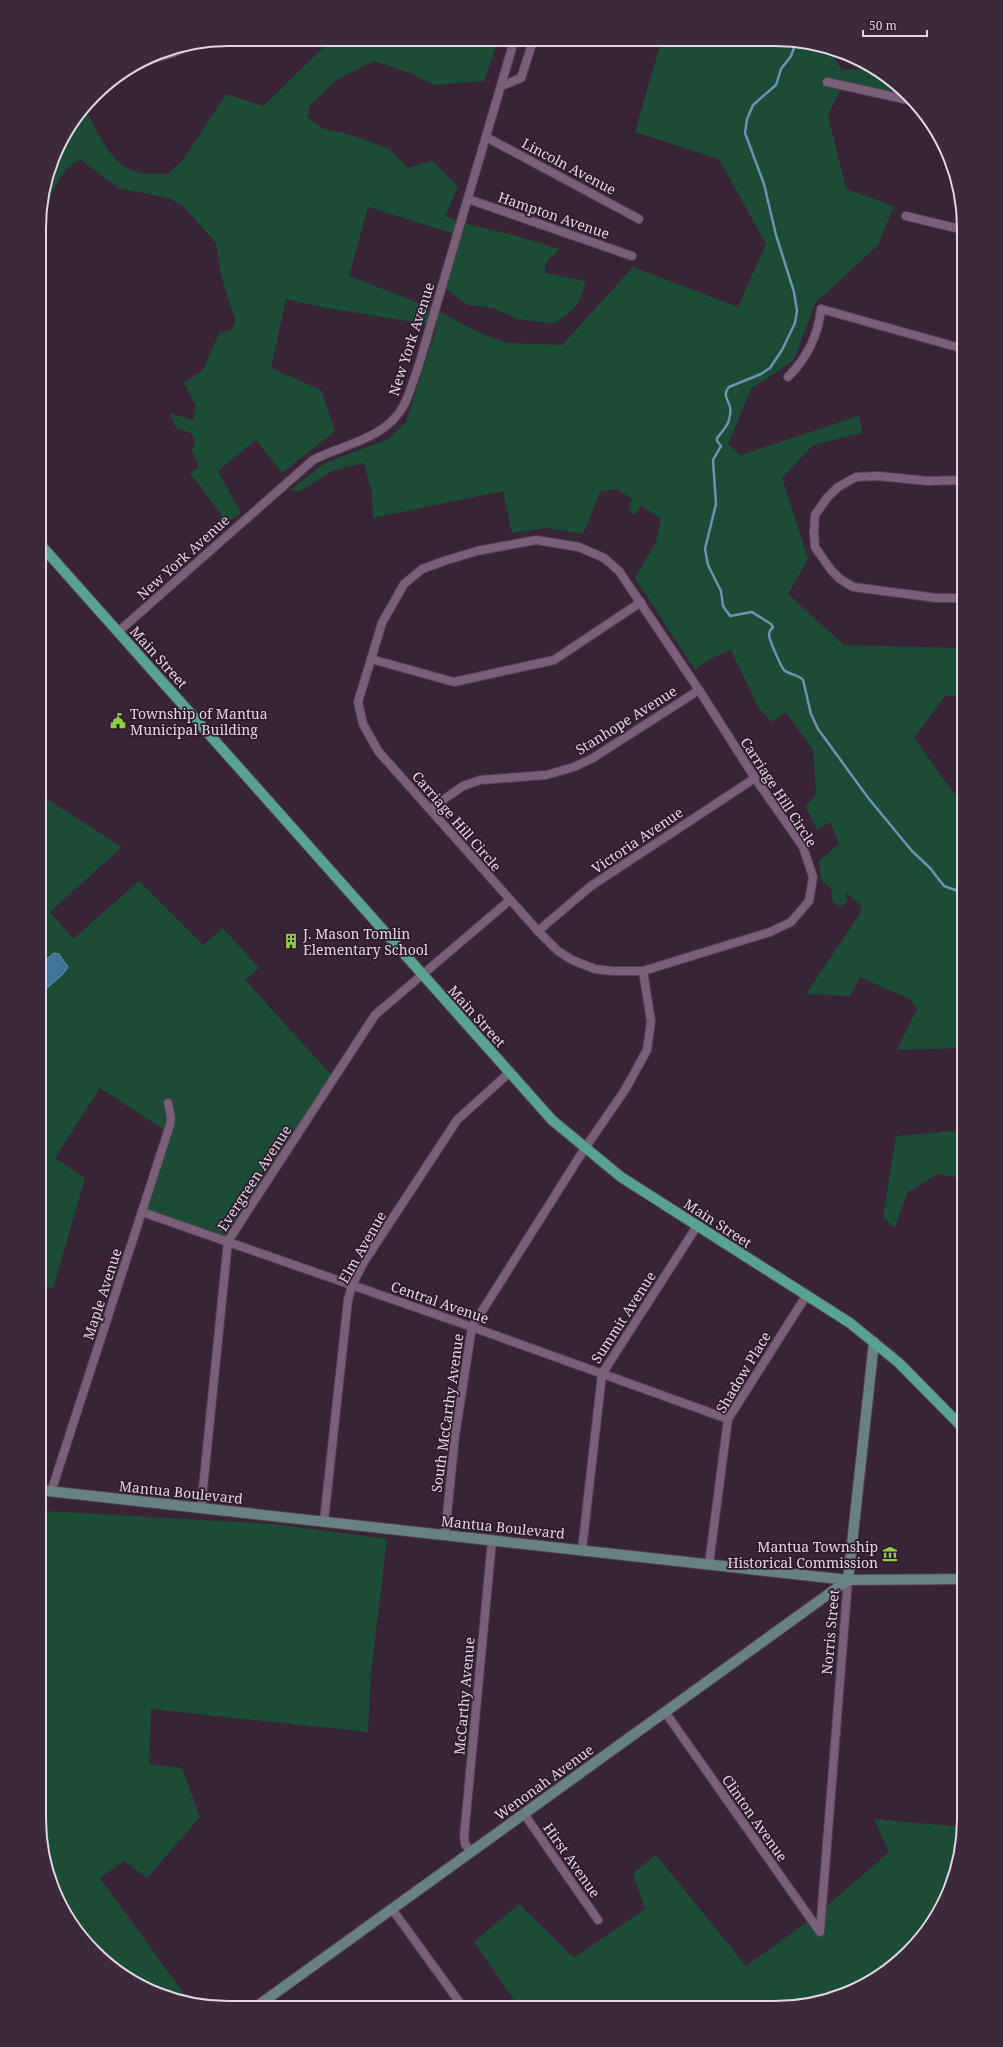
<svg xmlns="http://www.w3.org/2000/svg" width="1003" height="2047" font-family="'Noto Serif',serif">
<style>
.green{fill:#1b4c36}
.water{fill:#3e759a;stroke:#7092b0}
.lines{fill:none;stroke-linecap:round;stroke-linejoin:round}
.stream{stroke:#7092b0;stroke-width:2.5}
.street-casing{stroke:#524051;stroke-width:10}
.secondary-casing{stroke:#524051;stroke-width:12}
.primary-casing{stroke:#524051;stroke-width:12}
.street{stroke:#796077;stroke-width:8}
.secondary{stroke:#688282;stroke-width:10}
.primary{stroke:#57a38d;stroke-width:10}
.labels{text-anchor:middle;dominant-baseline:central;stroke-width:3.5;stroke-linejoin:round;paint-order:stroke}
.street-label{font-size:14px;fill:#e3d5e2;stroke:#2e1a2d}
.poi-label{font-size:14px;fill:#e3d5e2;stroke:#2e1a2d;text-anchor:start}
.rim{fill:none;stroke:#e3d5e2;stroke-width:2}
</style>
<rect width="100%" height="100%" fill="#392437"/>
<g class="green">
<path d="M329 40 498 41 484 81 433 85 410 73 374 61 335 81 310 105 307 117 322 128 351 135 389 149 408 168 432 161 458 187 445 216 463 223 513 235 560 249 545 263V273L586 281C579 306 575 309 554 324L517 319 493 308 468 305 439 284 455 234 368 207 349 276 432 308 482 334 508 343 562 345 633 267 738 307 766 244 719 159 635 132 661 42H750L753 44 754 42 811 43 832 50 831 53 842 70 874 69 900 86 909 97 842 85 828 116 846 189 894 206 878 245 815 303 794 360 751 389 728 444 741 455 859 416 862 433 813 445 782 478 808 559 788 594 844 645 964 648V696H945L914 738 964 807V1048L897 1050 917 1009 910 999 860 977 850 996 806 994 861 912V906L846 892 847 901 841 907 833 902 831 888 821 880 819 861 839 844 830 822 817 829 806 807 816 793 813 750 786 712 771 722 758 707 731 650 710 659 695 670 635 578 656 542 661 519 641 505 635 515 628 511 632 499 617 489 600 492 583 534 547 528 512 533 503 491 373 518 372 493 364 463 332 471 299 492 290 490 327 462 389 439 406 422 437 326 322 307 286 299 271 368 321 390 335 431 282 473 256 440 218 471 241 513 227 522 190 473 199 467 192 450 195 442 191 433 176 428 170 413 193 420 196 406 184 383 203 370 219 333 232 330 235 320 221 275 216 243 183 206 169 198 118 188 81 160C56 170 55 196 40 215L59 144 86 109C97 131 110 165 137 172 146 175 158 173 168 174L183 160 226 94 263 106 329 42Z"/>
<path d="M39 794 122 847 50 912 73 939 139 881 203 945 223 928 259 968 245 980 334 1078 232 1245 146 1213 169 1133 100 1088 55 1158 85 1178 53 1289 39 1284Z"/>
<path d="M964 1130V1179L938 1174 907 1193 895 1228 883 1217 896 1136Z"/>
<path d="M44 1511 273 1524 387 1539 371 1673 368 1732 151 1709 149 1764 182 1768 200 1817 147 1878 124 1861 100 1878 191 2003 145 1989 104 1961 71 1924 49 1879 39 1819V1516Z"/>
<path d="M874 1819 964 1827 957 1844 960 1845 950 1891 925 1934 880 1976 835 1998 775 2008 519 2007 474 1942 519 1904 574 1958 645 1909 633 1873 656 1855 746 1966 814 1917 889 1852Z"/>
</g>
<path class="water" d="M54 953 59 954 68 967 62 975 39 995V966Z"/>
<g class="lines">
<path class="stream" d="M796 42 791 56 781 69 776 85 753 105 747 119 745 133 764 184 776 235 794 292 797 311 795 323 782 350 770 368 761 374 729 387C722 396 728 398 730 407 731 411 730 416 729 420 728 426 720 434 717 438V441L721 446 713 460 716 504 705 549 708 565 721 591 723 606 730 616 752 612 771 624 773 627C771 629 769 632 769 635 769 639 781 667 784 670 789 675 798 674 803 680L811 714 818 729 869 799 912 851 930 868 944 886 964 893"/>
<defs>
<g id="street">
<path d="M142 62 173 53 183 48"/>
<path d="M827 82 913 101"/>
<path d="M501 86 521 78 533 41"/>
<path d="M486 137 639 219"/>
<path d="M468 199 632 256"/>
<path d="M906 216 964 230"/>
<path d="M788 377C807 358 818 337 821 309L964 349"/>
<path d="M536 540 579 547 604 558 619 571 699 690 755 778 803 847 813 877 809 901 791 922 770 932 643 971H612L595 969 572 960 558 951 538 931 378 751 363 724 358 702 382 623 404 584 422 569 447 560 477 551Z"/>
<path d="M964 598H937L853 587 840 579 831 570 815 547 814 532 815 515 827 498 838 487 856 477 879 476 927 481 964 480"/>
<path d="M118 632 313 460C344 444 386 439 404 405 410 394 413 380 418 368L514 41"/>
<path d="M371 659 454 682 554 660 641 602"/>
<path d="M430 809 463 786 480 780 546 775 574 767 593 758 699 690"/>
<path d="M538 931 591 886 755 778"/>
<path d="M142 1212 472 1327 728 1419"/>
<path d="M51 1492 170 1125 171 1117 168 1103"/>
<path d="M201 1508 228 1241 375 1015 510 900"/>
<path d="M324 1521 348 1300 352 1285 364 1262 457 1120 509 1073"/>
<path d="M445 1535 455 1436 472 1327 585 1148 625 1090 647 1050 651 1021 643 971"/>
<path d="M582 1550 602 1374 697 1226"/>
<path d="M709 1564 728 1419 806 1296"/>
<path d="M665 1712 820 1932 848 1580"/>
<path d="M524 1814 598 1920"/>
<path d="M471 1852 465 1844 464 1837 492 1540"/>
<path d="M392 1909 463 2007"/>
</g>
<g id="secondary">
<path d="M39 1490 848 1580 964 1579"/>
<path d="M848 1580 874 1342"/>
<path d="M256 2007 848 1580"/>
</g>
<path id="primary" d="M39 543 552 1120 621 1177 850 1323 899 1363 964 1429"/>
</defs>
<use href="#street" class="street-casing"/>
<use href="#secondary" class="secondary-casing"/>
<use href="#primary" class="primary-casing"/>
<use href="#street" class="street"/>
<use href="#secondary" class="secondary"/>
<use href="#primary" class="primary"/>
</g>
<defs>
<symbol id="civic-bare" viewBox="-9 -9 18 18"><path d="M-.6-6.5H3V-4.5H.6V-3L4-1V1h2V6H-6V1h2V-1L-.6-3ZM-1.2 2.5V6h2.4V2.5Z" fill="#8ece43" stroke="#2e1a2d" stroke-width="2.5" paint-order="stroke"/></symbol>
<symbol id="building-bare" viewBox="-9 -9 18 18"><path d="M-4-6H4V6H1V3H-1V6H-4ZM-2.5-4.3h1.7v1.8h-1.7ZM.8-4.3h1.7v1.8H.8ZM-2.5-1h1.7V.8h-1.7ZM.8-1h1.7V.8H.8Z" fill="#8ece43" stroke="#2e1a2d" stroke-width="2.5" paint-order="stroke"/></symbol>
<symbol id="museum-bare" viewBox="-9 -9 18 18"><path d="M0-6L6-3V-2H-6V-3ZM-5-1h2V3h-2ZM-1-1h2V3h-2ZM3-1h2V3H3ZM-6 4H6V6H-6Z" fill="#8ece43" stroke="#2e1a2d" stroke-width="2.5" paint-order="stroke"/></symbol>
</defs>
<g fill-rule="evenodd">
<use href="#civic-bare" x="107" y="710" width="22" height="22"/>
<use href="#building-bare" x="280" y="930" width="22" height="22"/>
<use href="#museum-bare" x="879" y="1543" width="22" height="22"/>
</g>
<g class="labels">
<g class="street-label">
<text transform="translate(569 166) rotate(28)">Lincoln Avenue</text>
<text transform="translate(554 215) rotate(19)">Hampton Avenue</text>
<text transform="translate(411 339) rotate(-72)">New York Avenue</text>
<text transform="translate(183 557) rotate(-42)">New York Avenue</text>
<text transform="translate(159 657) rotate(48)">Main Street</text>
<text transform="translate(626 720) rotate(-32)">Stanhope Avenue</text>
<text transform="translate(779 792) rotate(57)">Carriage Hill Circle</text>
<text transform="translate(457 821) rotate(49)">Carriage Hill Circle</text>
<text transform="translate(637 840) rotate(-34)">Victoria Avenue</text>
<text transform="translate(477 1016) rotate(48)">Main Street</text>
<text transform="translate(254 1178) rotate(-57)">Evergreen Avenue</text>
<text transform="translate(718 1223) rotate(33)">Main Street</text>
<text transform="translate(362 1247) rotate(-60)">Elm Avenue</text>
<text transform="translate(102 1294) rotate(-72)">Maple Avenue</text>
<text transform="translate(440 1302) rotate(19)">Central Avenue</text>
<text transform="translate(623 1317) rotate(-57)">Summit Avenue</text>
<text transform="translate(743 1372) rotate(-59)">Shadow Place</text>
<text transform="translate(447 1413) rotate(-82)">South McCarthy Avenue</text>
<text transform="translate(181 1492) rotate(6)">Mantua Boulevard</text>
<text transform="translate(503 1527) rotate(6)">Mantua Boulevard</text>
<text transform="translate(830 1632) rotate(-85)">Norris Street</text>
<text transform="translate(464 1696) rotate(-85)">McCarthy Avenue</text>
<text transform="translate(544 1782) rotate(-36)">Wenonah Avenue</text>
<text transform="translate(755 1818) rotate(55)">Clinton Avenue</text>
<text transform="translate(572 1860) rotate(55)">Hirst Avenue</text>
</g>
<g class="poi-label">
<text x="130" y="713">Township of Mantua<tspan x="130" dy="16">Municipal Building</tspan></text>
<text x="303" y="933">J. Mason Tomlin<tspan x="303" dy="16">Elementary School</tspan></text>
<text x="878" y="1546" text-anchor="end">Mantua Township<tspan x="878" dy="16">Historical Commission</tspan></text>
</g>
</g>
<path d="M0 0H1003V2047H0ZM228 46H775A182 182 0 0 1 957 228V1819A182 182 0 0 1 775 2001H228A182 182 0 0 1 46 1819V228A182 182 0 0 1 228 46Z" fill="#3c293b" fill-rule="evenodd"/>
<path class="rim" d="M228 46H775A182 182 0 0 1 957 228V1819A182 182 0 0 1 775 2001H228A182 182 0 0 1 46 1819V228A182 182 0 0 1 228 46Z"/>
<path d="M863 30v6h64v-6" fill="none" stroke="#e3d5e2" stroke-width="2"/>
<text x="869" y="30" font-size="12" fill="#e3d5e2" stroke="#2e1a2d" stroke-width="3" paint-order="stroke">50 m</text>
</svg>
